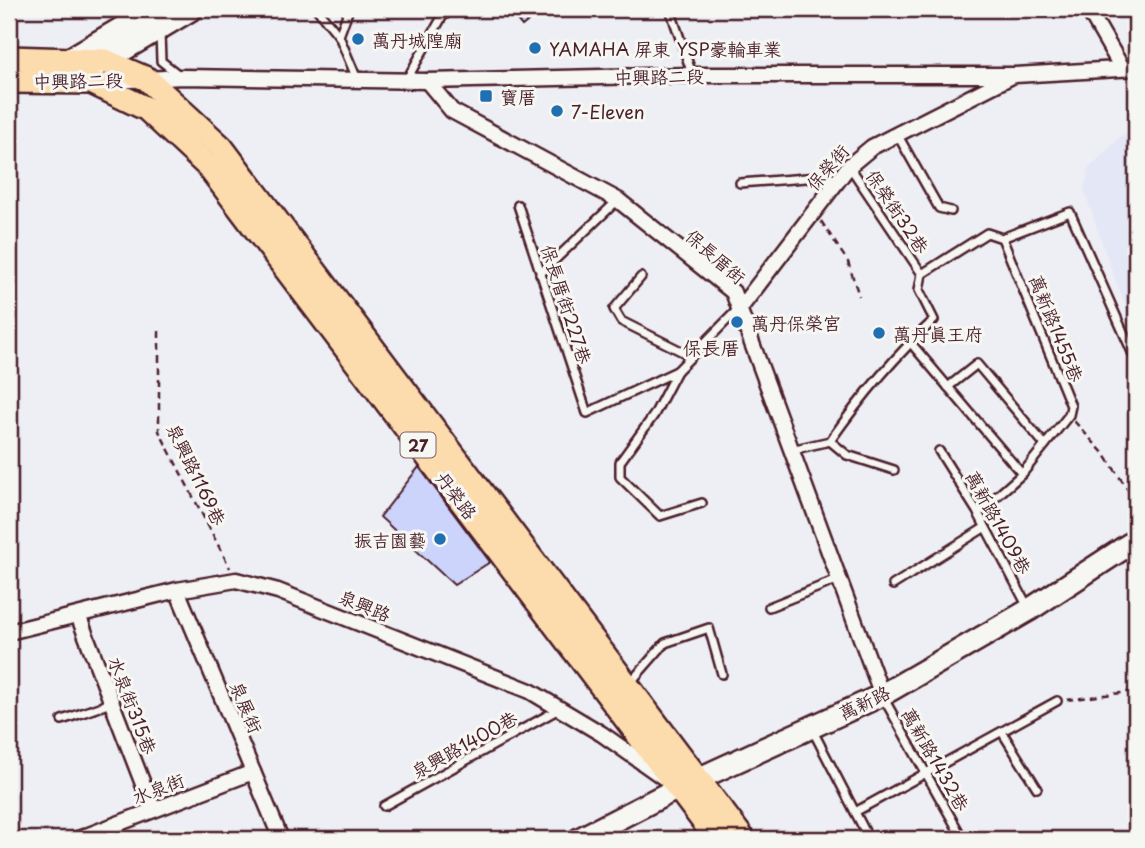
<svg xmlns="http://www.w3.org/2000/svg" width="1145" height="848" font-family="'Playpen Sans','LXGW WenKai TC',sans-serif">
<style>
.built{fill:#e4e7f6}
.building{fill:#ccd4fc;stroke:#4a1f2b;stroke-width:2}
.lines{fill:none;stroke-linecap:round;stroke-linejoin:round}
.lane-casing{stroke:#4a1f2b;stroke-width:12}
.street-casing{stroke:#4a1f2b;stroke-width:19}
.secondary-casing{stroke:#4a1f2b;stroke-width:26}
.primary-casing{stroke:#4a1f2b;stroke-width:28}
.path{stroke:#4a1f2b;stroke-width:2.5;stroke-dasharray:7 5;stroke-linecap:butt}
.lane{stroke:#f6f6f2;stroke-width:7}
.street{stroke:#f6f6f2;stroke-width:14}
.secondary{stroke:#f6f6f2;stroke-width:21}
.primary{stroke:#fcdcac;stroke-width:23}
.poi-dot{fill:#1f6fb2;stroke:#f6f6f2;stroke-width:2.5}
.labels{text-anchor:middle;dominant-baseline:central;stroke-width:6;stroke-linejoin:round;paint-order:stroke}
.shield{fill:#f6f6f2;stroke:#7e6067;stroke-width:2}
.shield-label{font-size:16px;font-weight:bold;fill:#4a1f2b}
.poi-label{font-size:18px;fill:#4a1f2b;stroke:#f6f6f2;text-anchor:start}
.street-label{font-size:18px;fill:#4a1f2b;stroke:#f6f6f2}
.neighbourhood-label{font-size:19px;fill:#4a1f2b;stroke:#f6f6f2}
</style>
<rect width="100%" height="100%" fill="#eeeff4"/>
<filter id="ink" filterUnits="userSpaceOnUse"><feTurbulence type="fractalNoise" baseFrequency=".0143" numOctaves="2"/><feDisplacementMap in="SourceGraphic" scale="14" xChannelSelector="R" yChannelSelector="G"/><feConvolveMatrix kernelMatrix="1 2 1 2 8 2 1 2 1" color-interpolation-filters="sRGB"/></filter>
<g filter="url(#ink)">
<path class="built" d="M1136 126V331L1111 269 1084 190 1088 169 1120 137Z"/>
<g class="building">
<path d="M508 9H543L522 26Z"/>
<path d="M419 467 490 562 454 585 380 517Z"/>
</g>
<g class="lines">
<defs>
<g id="lane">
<path d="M317 9 339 36"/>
<path d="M349 9 339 36 357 79"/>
<path d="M670 9 692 74"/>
<path d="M160 33 161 61 179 75"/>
<path d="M407 79 442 17 452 9"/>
<path d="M897 134 939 208 951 211"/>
<path d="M850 167 922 274"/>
<path d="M740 183 819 177 837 179"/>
<path d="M518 205 587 413 677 371 740 307"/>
<path d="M1002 238 1070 212 1136 361"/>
<path d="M540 274 618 200"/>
<path d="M922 274 987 233 1002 238 1071 406 1069 415 1022 474 978 513"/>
<path d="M641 277 614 309 621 321 691 356"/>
<path d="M910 342 1022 474"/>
<path d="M677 371 654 415 620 462V477L660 516 702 503"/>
<path d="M948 387 977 364 1045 445"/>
<path d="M830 441 847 455 894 470"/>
<path d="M791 450 830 441C861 397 895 356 934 320L919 290 922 274"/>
<path d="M939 451 978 513 1029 609"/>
<path d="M893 585 984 528"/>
<path d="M769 607 839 579"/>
<path d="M630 683 665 643 709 628 722 674"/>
<path d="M883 697 963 839"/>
<path d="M62 720 111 703"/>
<path d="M813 731 869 839"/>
<path d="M1002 732 1037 788"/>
<path d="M384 806 559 709"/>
<path d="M855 812 1057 701"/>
</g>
<g id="street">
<path d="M1088 9 1122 68"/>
<path d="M427 81 452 111 618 200 733 292 882 695"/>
<path d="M95 82 182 77 427 81 692 75H1015L1136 68"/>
<path d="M741 307 849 166 872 147 1010 77"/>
<path d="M177 590 281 839"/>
<path d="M78 615 153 810"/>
<path d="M9 632 177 590 236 580 278 591 530 691 602 734 663 777"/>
<path d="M78 839 253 772"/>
</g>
<g id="secondary">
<path d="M71 68V58L154 9"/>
<path d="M93 68 192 9"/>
<path d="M579 839 678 788 882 695 1029 610 1136 540"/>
</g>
<g id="primary">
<path d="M9 58 105 61 147 79 221 147 743 839"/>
<path d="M9 81 91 82 147 109 209 167 717 839"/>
</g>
</defs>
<use href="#lane" class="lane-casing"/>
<use href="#street" class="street-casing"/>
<use href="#secondary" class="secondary-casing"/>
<use href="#primary" class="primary-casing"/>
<g class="path">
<path d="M637 9H656"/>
<path d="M821 221 848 262 859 296"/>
<path d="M159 331V431L230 568"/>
<path d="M1074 421 1105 455 1136 502"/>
<path d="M1067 700 1136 691"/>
</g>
<use href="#lane" class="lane"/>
<use href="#street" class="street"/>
<use href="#secondary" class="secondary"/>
<use href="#primary" class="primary"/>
</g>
</g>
<g class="poi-dot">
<circle cx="358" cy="39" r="7"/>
<circle cx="535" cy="48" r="7"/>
<rect x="479" y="89" width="14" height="14" rx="3.5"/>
<circle cx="557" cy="111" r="7"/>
<circle cx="737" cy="322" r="7"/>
<circle cx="879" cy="333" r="7"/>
<circle cx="440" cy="539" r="7"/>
</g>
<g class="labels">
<rect class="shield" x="400.5" y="432.5" width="35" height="25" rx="5"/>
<g class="shield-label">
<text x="418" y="445">27</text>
</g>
<g class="poi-label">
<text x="372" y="39">萬丹城隍廟</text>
<text x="549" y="48">YAMAHA 屏東 YSP豪輪車業</text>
<text x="500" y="96">寶厝</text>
<text x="571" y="111">7-Eleven</text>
<text x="751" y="322">萬丹保榮宮</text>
<text x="893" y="333">萬丹真王府</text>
<text x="426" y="539" text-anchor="end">振吉園藝</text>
</g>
<g class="street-label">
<text transform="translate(659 76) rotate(-1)">中興路二段</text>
<text transform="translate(78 80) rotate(-1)">中興路二段</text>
<text transform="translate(827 167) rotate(-49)">保榮街</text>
<text transform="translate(898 211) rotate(56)">保榮街32巷</text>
<text transform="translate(716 256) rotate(41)">保長厝街</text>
<text transform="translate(567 304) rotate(72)">保長厝街227巷</text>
<text transform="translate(1057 328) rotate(68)">萬新路1455巷</text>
<text transform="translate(197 474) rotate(64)">泉興路1169巷</text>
<text transform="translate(457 495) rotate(53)">丹榮路</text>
<text transform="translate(999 522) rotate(61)">萬新路1409巷</text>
<text transform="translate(365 605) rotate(22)">泉興路</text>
<text transform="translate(864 702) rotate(-26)">萬新路</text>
<text transform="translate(133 705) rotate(69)">水泉街315巷</text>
<text transform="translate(247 707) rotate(67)">泉展街</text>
<text transform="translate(464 744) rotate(-29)">泉興路1400巷</text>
<text transform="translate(936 759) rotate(60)">萬新路1432巷</text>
<text transform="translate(158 788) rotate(-21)">水泉街</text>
</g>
<g class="neighbourhood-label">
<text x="711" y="347">保長厝</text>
</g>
</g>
<rect width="1145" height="848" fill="none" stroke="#f6f6f2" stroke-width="35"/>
<rect x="18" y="18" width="1110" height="813" fill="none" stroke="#4a1f2b" stroke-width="2.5" filter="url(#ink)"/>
</svg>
